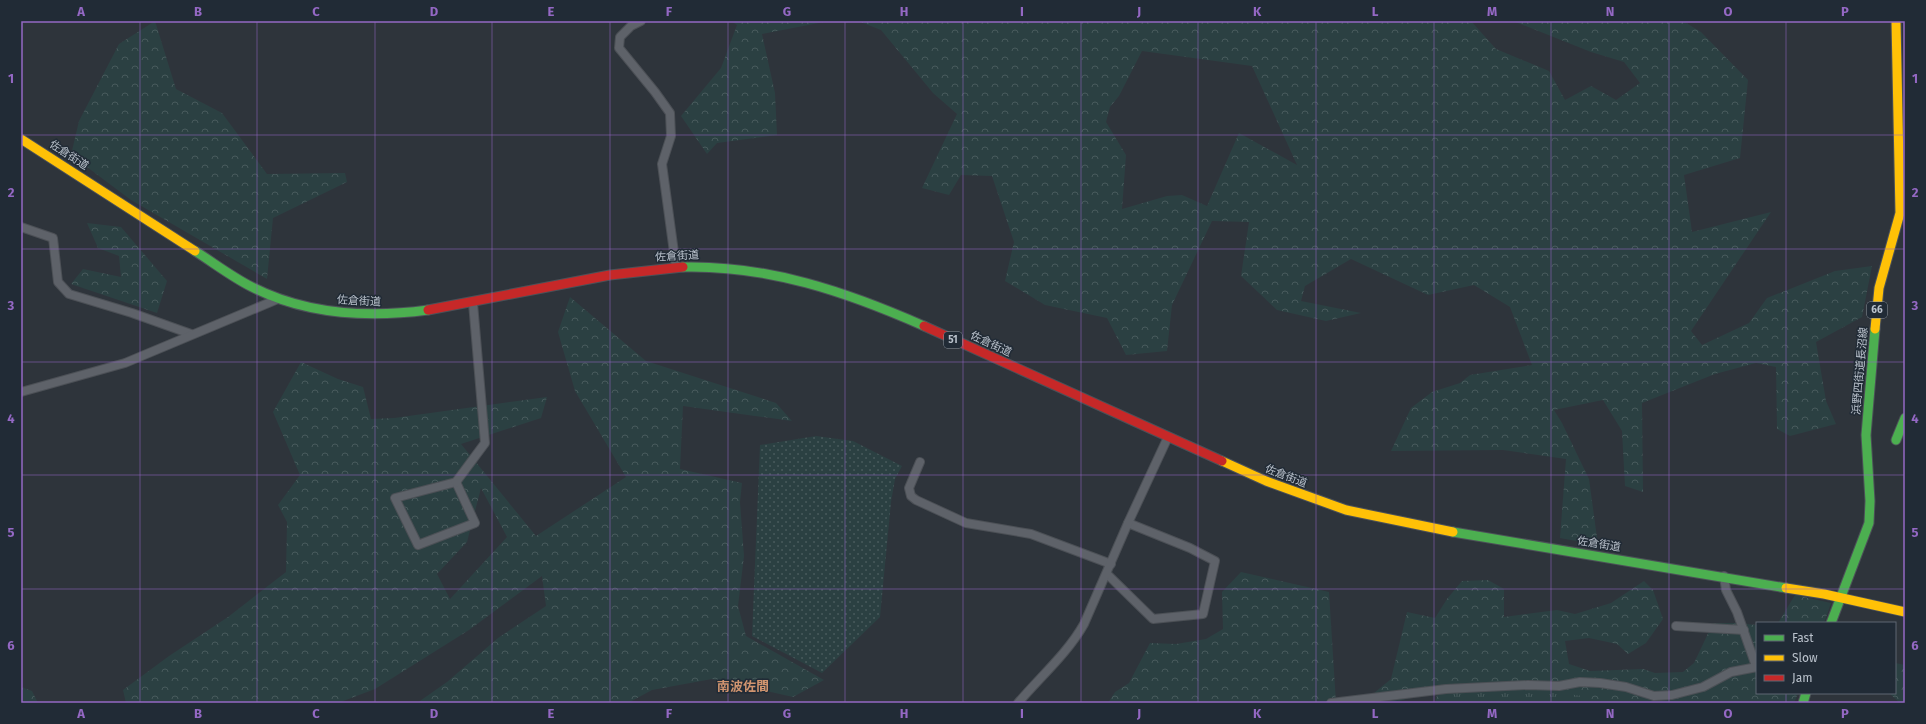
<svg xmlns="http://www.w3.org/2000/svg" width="1926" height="724" font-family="'Fira Sans','Noto Sans JP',sans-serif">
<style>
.grass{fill:url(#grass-dots)}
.forest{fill:url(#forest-crowns);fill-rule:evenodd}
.park{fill:url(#park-tufts)}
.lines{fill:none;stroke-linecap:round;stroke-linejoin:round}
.street-casing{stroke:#4c5056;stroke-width:10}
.fast-casing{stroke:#4c5158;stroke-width:11}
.slow-casing{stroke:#4c5158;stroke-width:11}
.jam-casing{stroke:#4c5158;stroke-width:11}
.street{stroke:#5e6269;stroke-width:8}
.fast{stroke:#4caf50;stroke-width:9}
.slow{stroke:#ffc107;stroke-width:9}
.jam{stroke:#c62828;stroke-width:9}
.grid{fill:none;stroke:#9468c4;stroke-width:1;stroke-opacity:0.55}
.labels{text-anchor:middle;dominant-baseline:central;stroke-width:3;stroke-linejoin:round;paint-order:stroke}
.shield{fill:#212b36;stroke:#8b949e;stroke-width:1}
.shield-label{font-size:10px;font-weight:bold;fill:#b9c1cb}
.street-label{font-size:11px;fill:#b9c1cb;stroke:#212b36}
.quarter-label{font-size:13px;font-weight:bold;fill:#d0946f;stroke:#212b36}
.neatline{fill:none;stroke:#9468c4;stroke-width:1.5}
.grid-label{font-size:13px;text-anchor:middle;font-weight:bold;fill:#9468c4}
</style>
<defs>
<pattern id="grass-dots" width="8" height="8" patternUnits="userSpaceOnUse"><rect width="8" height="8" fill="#2b4042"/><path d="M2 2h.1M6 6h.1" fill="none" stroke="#485a5c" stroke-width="1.8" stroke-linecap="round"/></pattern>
<pattern id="forest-crowns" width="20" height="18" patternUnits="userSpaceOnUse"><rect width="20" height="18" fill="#2b4042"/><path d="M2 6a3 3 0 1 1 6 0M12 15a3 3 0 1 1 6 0" fill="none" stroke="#485a5c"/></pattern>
<pattern id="park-tufts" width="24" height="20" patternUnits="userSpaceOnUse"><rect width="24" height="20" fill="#2b4042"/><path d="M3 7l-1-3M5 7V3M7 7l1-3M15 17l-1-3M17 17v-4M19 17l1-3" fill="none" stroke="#485a5c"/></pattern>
</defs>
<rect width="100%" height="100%" fill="#2e343b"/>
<path class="grass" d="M816 436 853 441 902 466 895 479 891 502 880 617 822 673 752 636 760 445Z"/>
<g class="forest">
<path d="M155 21 176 89 222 113 267 174 345 173 347 182 273 218 267 279 131 200 71 155 79 121 119 44Z"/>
<path d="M731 21H829L762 34 775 93 777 135 717 143 707 154 681 116 721 68 737 25Z"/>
<path d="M858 21H1471L1496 49 1549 71 1565 100 1591 86 1616 100 1640 83 1624 62 1591 52 1513 21H1683L1701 32 1748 80 1740 158 1684 175 1692 232 1771 212 1691 331 1702 345 1749 323 1767 298 1835 271 1872 266 1862 317 1816 342 1826 401 1836 424 1790 436 1777 429 1776 367 1756 363 1715 374 1642 403 1643 492 1625 486 1622 431 1603 400 1554 410 1562 423 1589 479 1598 545 1560 538 1566 459 1503 450 1391 451 1411 408 1432 392 1460 383 1470 375 1532 365 1510 307 1474 285 1428 295 1351 259 1305 286 1301 301 1361 313 1326 321 1277 310 1241 276 1249 222 1212 221 1172 305 1167 351 1126 355 1107 318 1045 305 1005 281 1014 242 992 176 961 175 949 195 922 188 957 114 933 93 881 30ZM1142 51 1252 66 1297 165 1239 133 1207 206 1182 195 1167 196 1122 209 1126 155 1106 122 1110 107 1119 96Z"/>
<path d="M87 223 121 227 167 281 157 313 71 284 83 269 121 277 119 256 98 248Z"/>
<path d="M570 297 646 361 776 403 792 421 683 406 680 469 742 483 740 502 744 556 738 606 746 636 824 680 793 697 712 679 652 690 628 703H417L447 682 498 638 546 606 542 576 469 630 375 689 338 703H126L123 690 169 656 228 617 286 572 287 522 278 505 300 475 273 412 301 362 338 379 363 387 371 419 394 418 547 397 541 418 461 444 536 536 626 477 575 391 558 332ZM481 488 507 537 450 599 437 574 467 542Z"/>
<path d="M1241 572 1329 592 1336 703H1108L1115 692 1129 683 1150 643 1176 644 1206 639 1223 629 1222 592Z"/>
<path d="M1488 580 1504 589V617L1557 610 1575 614 1611 603 1644 581 1653 590 1663 619 1646 643 1628 654 1617 644 1589 638 1565 641 1569 664 1590 671 1643 669 1655 673 1683 672 1694 663 1713 623H1734L1757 625V693H1798L1794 703H1435L1438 691 1391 703H1362L1391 679 1407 612 1435 618 1447 599 1462 581Z"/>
<path d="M1795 595 1831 603 1824 623H1778Z"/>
<path d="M1895 663 1905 665V703H1900L1889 693H1895Z"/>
<path d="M21 687 32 691 38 703H21Z"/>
</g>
<path class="park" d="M1511 687 1583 696V703H1437L1445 692Z"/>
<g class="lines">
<defs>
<g id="street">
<path d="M641 21 631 26 620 37 619 48 655 92 670 113 671 136 662 164 676 267"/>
<path d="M21 227 53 238 58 282 69 294 132 313 191 334"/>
<path d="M21 392 125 363 278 299"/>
<path d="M920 462 909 488 911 496 916 500 966 523 1031 534 1111 564"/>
<path d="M456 482 475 523 418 545 395 498Z"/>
<path d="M456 482 485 443 473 303"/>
<path d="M1107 574 1153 619 1203 614 1215 561 1190 548 1128 523"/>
<path d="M1724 576 1726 590 1737 612 1756 666"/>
<path d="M1676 626 1744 630"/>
<path d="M1018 703C1040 677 1067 654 1084 624L1128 523 1168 437"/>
<path d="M1331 703 1446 689 1528 685 1559 686 1580 682 1600 683 1626 687 1654 696 1672 695 1703 687 1731 672 1757 667"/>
</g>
<g id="fast">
<path d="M195 251C214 263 232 277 252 287 307 315 368 318 428 310"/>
<path d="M683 267C768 265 847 292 924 326"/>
<path d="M1896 440 1905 418"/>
<path d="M1453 532 1786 588"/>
<path d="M1831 623 1869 523 1870 501 1866 435 1875 329"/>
<path d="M1803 703 1806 693"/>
</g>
<g id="slow">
<path d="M21 139 195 251"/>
<path d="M1875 329 1879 288 1900 213 1896 21"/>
<path d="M1222 461 1266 481 1346 510 1453 532"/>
<path d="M1786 588 1824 594 1905 612"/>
</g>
<g id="jam">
<path d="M428 310 610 275 683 267"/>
<path d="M924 326 1222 461"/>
</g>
</defs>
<use href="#street" class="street-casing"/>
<use href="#fast" class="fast-casing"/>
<use href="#slow" class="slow-casing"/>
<use href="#jam" class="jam-casing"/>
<use href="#street" class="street"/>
<use href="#fast" class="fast"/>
<use href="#slow" class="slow"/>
<use href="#jam" class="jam"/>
</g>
<path class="grid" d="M140 21V703M257 21V703M375 21V703M492 21V703M610 21V703M728 21V703M845 21V703M963 21V703M1081 21V703M1198 21V703M1316 21V703M1434 21V703M1551 21V703M1669 21V703M1786 21V623M21 135H1905M21 249H1905M21 362H1905M21 475H1905M21 589H1905M1786 693V703"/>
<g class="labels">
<g class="shield">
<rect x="1867" y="302" width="20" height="16" rx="3"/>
<rect x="944" y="332" width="18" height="16" rx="3"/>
</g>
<g class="shield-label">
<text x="1877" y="310">66</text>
<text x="953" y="340">51</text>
</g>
<g class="street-label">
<text transform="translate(69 155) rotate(33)">佐倉街道</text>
<text transform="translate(677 256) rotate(-3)">佐倉街道</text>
<text transform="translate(359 301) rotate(3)">佐倉街道</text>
<text transform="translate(991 344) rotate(25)">佐倉街道</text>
<text transform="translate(1860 371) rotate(-85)">浜野四街道長沼線</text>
<text transform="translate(1286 476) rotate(21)">佐倉街道</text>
<text transform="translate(1599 544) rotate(9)">佐倉街道</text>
</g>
<g class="quarter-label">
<text x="743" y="686">南波佐間</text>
</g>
</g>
<rect width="1926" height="724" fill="none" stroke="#212b36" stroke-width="44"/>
<rect x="1756" y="622" width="140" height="72" fill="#212b36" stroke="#5e6772"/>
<rect x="1764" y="635" width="20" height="6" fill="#4caf50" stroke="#5e6772"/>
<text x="1792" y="642" font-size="12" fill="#b9c1cb">Fast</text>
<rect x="1764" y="655" width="20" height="6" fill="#ffc107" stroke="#5e6772"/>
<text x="1792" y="662" font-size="12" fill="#b9c1cb">Slow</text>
<rect x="1764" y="675" width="20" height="6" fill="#c62828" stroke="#5e6772"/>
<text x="1792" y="682" font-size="12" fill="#b9c1cb">Jam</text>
<rect x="22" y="22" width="1882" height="680" class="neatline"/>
<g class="grid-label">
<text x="81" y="16">A</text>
<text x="198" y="16">B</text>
<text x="316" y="16">C</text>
<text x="434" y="16">D</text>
<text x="551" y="16">E</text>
<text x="669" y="16">F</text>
<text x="787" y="16">G</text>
<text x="904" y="16">H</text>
<text x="1022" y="16">I</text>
<text x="1139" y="16">J</text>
<text x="1257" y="16">K</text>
<text x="1375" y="16">L</text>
<text x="1492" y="16">M</text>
<text x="1610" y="16">N</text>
<text x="1728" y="16">O</text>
<text x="1845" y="16">P</text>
<text x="11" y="83">1</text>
<text x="1915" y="83">1</text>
<text x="11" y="197">2</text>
<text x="1915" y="197">2</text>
<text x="11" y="310">3</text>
<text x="1915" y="310">3</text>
<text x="11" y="423">4</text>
<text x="1915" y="423">4</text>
<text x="11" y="537">5</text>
<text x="1915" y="537">5</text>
<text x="11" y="650">6</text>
<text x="1915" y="650">6</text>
<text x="81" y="718">A</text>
<text x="198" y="718">B</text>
<text x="316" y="718">C</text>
<text x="434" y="718">D</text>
<text x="551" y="718">E</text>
<text x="669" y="718">F</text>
<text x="787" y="718">G</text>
<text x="904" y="718">H</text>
<text x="1022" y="718">I</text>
<text x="1139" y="718">J</text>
<text x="1257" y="718">K</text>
<text x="1375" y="718">L</text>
<text x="1492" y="718">M</text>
<text x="1610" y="718">N</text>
<text x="1728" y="718">O</text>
<text x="1845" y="718">P</text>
</g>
</svg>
